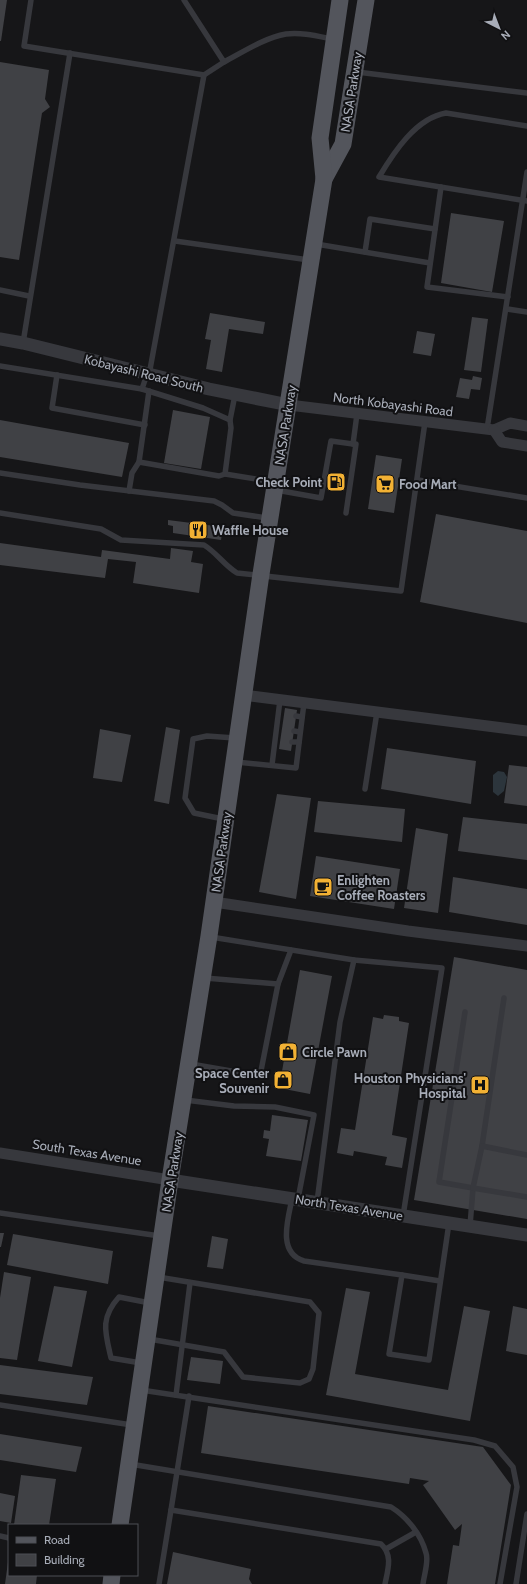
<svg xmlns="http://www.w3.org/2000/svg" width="527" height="1584" font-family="Cabin,sans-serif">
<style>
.water{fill:#2c353c}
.building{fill:#404145}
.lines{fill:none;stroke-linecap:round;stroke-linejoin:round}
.service{stroke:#37383d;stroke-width:5.5}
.minor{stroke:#37383d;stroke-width:11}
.tertiary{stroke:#37383d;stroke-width:13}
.primary{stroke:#53555c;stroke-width:17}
.labels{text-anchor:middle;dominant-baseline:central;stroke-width:4;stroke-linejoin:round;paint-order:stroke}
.street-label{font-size:13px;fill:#a8adb8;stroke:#111113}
.poi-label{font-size:13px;font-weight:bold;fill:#a8adb8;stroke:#111113;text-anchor:start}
</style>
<rect width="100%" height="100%" fill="#161618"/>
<path class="water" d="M498 771 504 772 507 777 504 791 498 796 493 792V775Z"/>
<g class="building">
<path d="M0 0H7L1 41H0Z"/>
<path d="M0 62 49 70 45 99 50 107 42 113 19 260 0 257Z"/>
<path d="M451 213 504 221 492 292 441 283Z"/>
<path d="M210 313 265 322 263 334 229 329 222 372 206 369 211 340 205 339Z"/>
<path d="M472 317 488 319 481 372 464 370Z"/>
<path d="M417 331 435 334 431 356 413 353Z"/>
<path d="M473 376 482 378 480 390 471 389 469 399 456 397 460 378 472 380Z"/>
<path d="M173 410 210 417 201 469 164 463Z"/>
<path d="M0 420 129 443 122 477 0 457Z"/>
<path d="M376 455 402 459 394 513 368 509Z"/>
<path d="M436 514 527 531V623L420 602Z"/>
<path d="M168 520 223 527 221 540 173 533V526L168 525Z"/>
<path d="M0 543 101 557 102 550 170 559 171 548 193 551 191 562 203 564 199 593 133 583 136 562 108 559 105 578 0 565Z"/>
<path d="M285 708 297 710 291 751 279 749Z"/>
<path d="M166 727 180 730 169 804 154 801Z"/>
<path d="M100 729 131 735 122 782 93 778Z"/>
<path d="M387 748 476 761 471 804 381 789Z"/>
<path d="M509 765 527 767V806L504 803Z"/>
<path d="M277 794 311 798 296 899 259 892Z"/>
<path d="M318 801 405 809 402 842 314 832Z"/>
<path d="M463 817 527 824V860L458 851Z"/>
<path d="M416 828 448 834 438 913 404 908Z"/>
<path d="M316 856 400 869 394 909 310 896Z"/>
<path d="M453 877 527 889V925L449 912Z"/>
<path d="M454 957 527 970V1219L414 1200Z"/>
<path d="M300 970 332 976 310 1094 279 1088Z"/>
<path d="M384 1015 399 1017V1021L409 1023 392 1135 407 1138 402 1168 385 1165 387 1157 354 1151 353 1156 337 1153 341 1128 355 1130 373 1017 383 1019Z"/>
<path d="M272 1115 308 1120 301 1161 266 1156 269 1139 263 1138 264 1130 270 1131Z"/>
<path d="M0 1233H4L1 1247H0Z"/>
<path d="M13 1234 113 1251 108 1284 7 1265Z"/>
<path d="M212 1236 228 1239 223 1269 207 1267Z"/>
<path d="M4 1272 31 1277 17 1360 0 1358V1298Z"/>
<path d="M54 1286 87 1291 72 1367 38 1361Z"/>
<path d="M346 1288 370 1292 355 1374 448 1390 464 1306 490 1311 470 1421 326 1395Z"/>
<path d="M513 1306 527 1309V1355L506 1351Z"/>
<path d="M191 1357 223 1361 220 1384 187 1380Z"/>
<path d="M0 1365 93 1377 87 1405 0 1394Z"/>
<path d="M208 1406 483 1447 511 1485 495 1584H447L453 1545 459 1546 462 1524 455 1530 423 1485 429 1481 410 1478 409 1484 201 1453Z"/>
<path d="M0 1434 82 1447 76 1472 0 1460Z"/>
<path d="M21 1475 56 1479 49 1525H14Z"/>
<path d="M0 1493 15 1496 11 1523 0 1521Z"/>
<path d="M173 1552 251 1569 249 1579 252 1584H167Z"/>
<path d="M8 1562 9 1575H37L36 1584H5Z"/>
</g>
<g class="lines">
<g class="service">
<path d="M31 0 24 46 204 75"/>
<path d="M184 0 224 62C243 52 264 38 286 34 301 32 317 36 332 39"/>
<path d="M357 72 527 93"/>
<path d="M527 126 446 113C416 118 394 152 379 177L527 201"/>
<path d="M441 187 427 287 508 297"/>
<path d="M175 241 309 260"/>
<path d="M316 244 430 263"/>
<path d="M365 252 370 219 435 229"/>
<path d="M0 290 29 296"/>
<path d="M507 309 527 312"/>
<path d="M23 343 70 53"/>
<path d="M0 366 142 389 147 374"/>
<path d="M57 375 52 408 145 425"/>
<path d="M149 375 204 75 224 62"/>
<path d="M142 389 203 408 230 420 231 428 225 474 274 482"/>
<path d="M230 420 235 395"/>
<path d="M487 429 527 172"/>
<path d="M139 462 149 391"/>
<path d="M0 473 80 485 214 501 222 505 233 513 267 518"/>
<path d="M418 480 527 498"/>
<path d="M276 490 321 498 331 441 353 444 357 414"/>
<path d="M129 491 132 473 139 462 219 476 225 474"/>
<path d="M0 513 101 529 121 540 204 545C217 553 224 565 237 573L401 591 425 422"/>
<path d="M346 513 356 444H353"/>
<path d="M296 716 302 717"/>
<path d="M294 731 300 732"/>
<path d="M292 742H299"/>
<path d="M236 762 296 768 304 703"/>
<path d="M272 765 280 700"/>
<path d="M365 789 377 712"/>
<path d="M223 819 194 813 185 798 193 739 207 736 235 738"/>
<path d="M211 937 354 960 442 968 403 1216"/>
<path d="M205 978 278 984"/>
<path d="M465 1012 439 1182 473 1188 470 1226"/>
<path d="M191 1064 260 1076 278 984 291 950"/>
<path d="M185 1100 234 1106 275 1107 314 1115 298 1199"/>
<path d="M482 1146 504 998"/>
<path d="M527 1155 482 1146 473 1188 527 1197"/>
<path d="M292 1199C288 1219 277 1253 304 1261L402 1275 389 1354 429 1360 449 1223"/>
<path d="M317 1202 340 1022 354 960"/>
<path d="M0 1213 160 1236"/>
<path d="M402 1275 440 1281"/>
<path d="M149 1339 224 1352 243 1377 300 1383 309 1379 313 1369 319 1313 310 1302 158 1277"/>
<path d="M141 1363 111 1358C105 1332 100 1318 119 1297L150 1303"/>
<path d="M141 1390 474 1440 495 1446 513 1467 517 1487 500 1584"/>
<path d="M176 1395 190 1283"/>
<path d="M189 1396 171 1510 381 1544C393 1555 388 1569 385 1584"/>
<path d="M0 1405 132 1425"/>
<path d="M130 1464 391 1507C407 1517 421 1534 426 1553 429 1561 424 1575 423 1584"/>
<path d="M0 1536 9 1538"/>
<path d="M386 1549 416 1532"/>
<path d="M159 1584 171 1510"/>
<path d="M516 1584 527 1514"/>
</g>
<g class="minor">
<path d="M289 405 494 430 510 423 527 426"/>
<path d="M494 430 502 442 527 446"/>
<path d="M243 695 527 731"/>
<path d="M214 902 408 931 527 946"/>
<path d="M0 1153 170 1180"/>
</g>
<g class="tertiary">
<path d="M0 339 23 343 209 389 289 405"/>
<path d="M170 1180 527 1235"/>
</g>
<g class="primary">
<path d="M324 179 343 144 366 0"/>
<path d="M120 1525 170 1180 209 936 261 574 324 179 320 138 340 0"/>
<path d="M111 1584 112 1575"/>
</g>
</g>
<defs>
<symbol id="fuel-square" viewBox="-11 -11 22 22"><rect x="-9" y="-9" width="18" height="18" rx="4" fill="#f2b134" stroke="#111113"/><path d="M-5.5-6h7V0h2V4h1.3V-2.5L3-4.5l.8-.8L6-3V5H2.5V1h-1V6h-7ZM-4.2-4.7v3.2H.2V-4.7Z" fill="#111"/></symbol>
<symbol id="supermarket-square" viewBox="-11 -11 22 22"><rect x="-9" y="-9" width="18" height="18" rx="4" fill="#f2b134" stroke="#111113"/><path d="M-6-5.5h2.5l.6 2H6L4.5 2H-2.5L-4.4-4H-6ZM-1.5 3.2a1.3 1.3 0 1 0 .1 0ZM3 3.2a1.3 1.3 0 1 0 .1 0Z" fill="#111"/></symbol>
<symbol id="restaurant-square" viewBox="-11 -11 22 22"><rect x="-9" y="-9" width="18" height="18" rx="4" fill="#f2b134" stroke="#111113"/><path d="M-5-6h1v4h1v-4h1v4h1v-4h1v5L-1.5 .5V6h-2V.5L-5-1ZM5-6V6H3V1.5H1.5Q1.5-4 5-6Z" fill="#111"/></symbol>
<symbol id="cafe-square" viewBox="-11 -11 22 22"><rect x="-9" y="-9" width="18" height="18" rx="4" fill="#f2b134" stroke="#111113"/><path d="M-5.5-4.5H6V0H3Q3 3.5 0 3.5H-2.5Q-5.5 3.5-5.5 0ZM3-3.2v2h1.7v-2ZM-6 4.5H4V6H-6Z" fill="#111"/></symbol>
<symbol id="shop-square" viewBox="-11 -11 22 22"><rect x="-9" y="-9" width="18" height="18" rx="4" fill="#f2b134" stroke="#111113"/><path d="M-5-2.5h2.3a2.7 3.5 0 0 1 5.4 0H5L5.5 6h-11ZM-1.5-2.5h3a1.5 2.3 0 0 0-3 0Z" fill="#111"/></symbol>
<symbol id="hospital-square" viewBox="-11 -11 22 22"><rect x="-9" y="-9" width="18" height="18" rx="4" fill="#f2b134" stroke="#111113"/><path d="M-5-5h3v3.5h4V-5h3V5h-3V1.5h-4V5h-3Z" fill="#111"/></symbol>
</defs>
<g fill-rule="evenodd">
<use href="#fuel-square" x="325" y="471" width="22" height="22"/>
<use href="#supermarket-square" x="374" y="473" width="22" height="22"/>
<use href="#restaurant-square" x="187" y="519" width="22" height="22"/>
<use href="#cafe-square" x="312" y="876" width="22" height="22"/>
<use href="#shop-square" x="277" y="1041" width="22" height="22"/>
<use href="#shop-square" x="272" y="1069" width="22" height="22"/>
<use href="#hospital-square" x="469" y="1074" width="22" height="22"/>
</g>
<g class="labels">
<g class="street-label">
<text transform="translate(351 92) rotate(-81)">NASA Parkway</text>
<text transform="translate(144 373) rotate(14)">Kobayashi Road South</text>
<text transform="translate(393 404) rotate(7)">North Kobayashi Road</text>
<text transform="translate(285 425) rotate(-81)">NASA Parkway</text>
<text transform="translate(221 852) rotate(-82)">NASA Parkway</text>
<text transform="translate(87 1152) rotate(9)">South Texas Avenue</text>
<text transform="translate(172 1172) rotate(-81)">NASA Parkway</text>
<text transform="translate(349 1207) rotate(9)">North Texas Avenue</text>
</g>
<g class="poi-label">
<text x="322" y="482" text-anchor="end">Check Point</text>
<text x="399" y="484">Food Mart</text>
<text x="212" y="530">Waffle House</text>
<text x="337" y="880">Enlighten<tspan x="337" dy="15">Coffee Roasters</tspan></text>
<text x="302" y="1052">Circle Pawn</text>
<text x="269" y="1073" text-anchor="end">Space Center<tspan x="269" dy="15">Souvenir</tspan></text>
<text x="466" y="1078" text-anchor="end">Houston Physicians'<tspan x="466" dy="15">Hospital</tspan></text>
</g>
</g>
<rect x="8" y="1524" width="130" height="52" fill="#111113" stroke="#4d4f55"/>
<rect x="16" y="1537" width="20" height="6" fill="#53555c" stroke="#4d4f55"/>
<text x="44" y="1544" font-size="12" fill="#a8adb8">Road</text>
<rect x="16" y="1554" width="20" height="12" fill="#404145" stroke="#4d4f55"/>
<text x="44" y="1564" font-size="12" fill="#a8adb8">Building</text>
<g transform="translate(499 28) rotate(138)" stroke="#111113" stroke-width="3" paint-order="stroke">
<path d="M0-3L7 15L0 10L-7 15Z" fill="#a8adb8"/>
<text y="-6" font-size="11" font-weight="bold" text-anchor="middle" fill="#a8adb8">N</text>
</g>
</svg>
